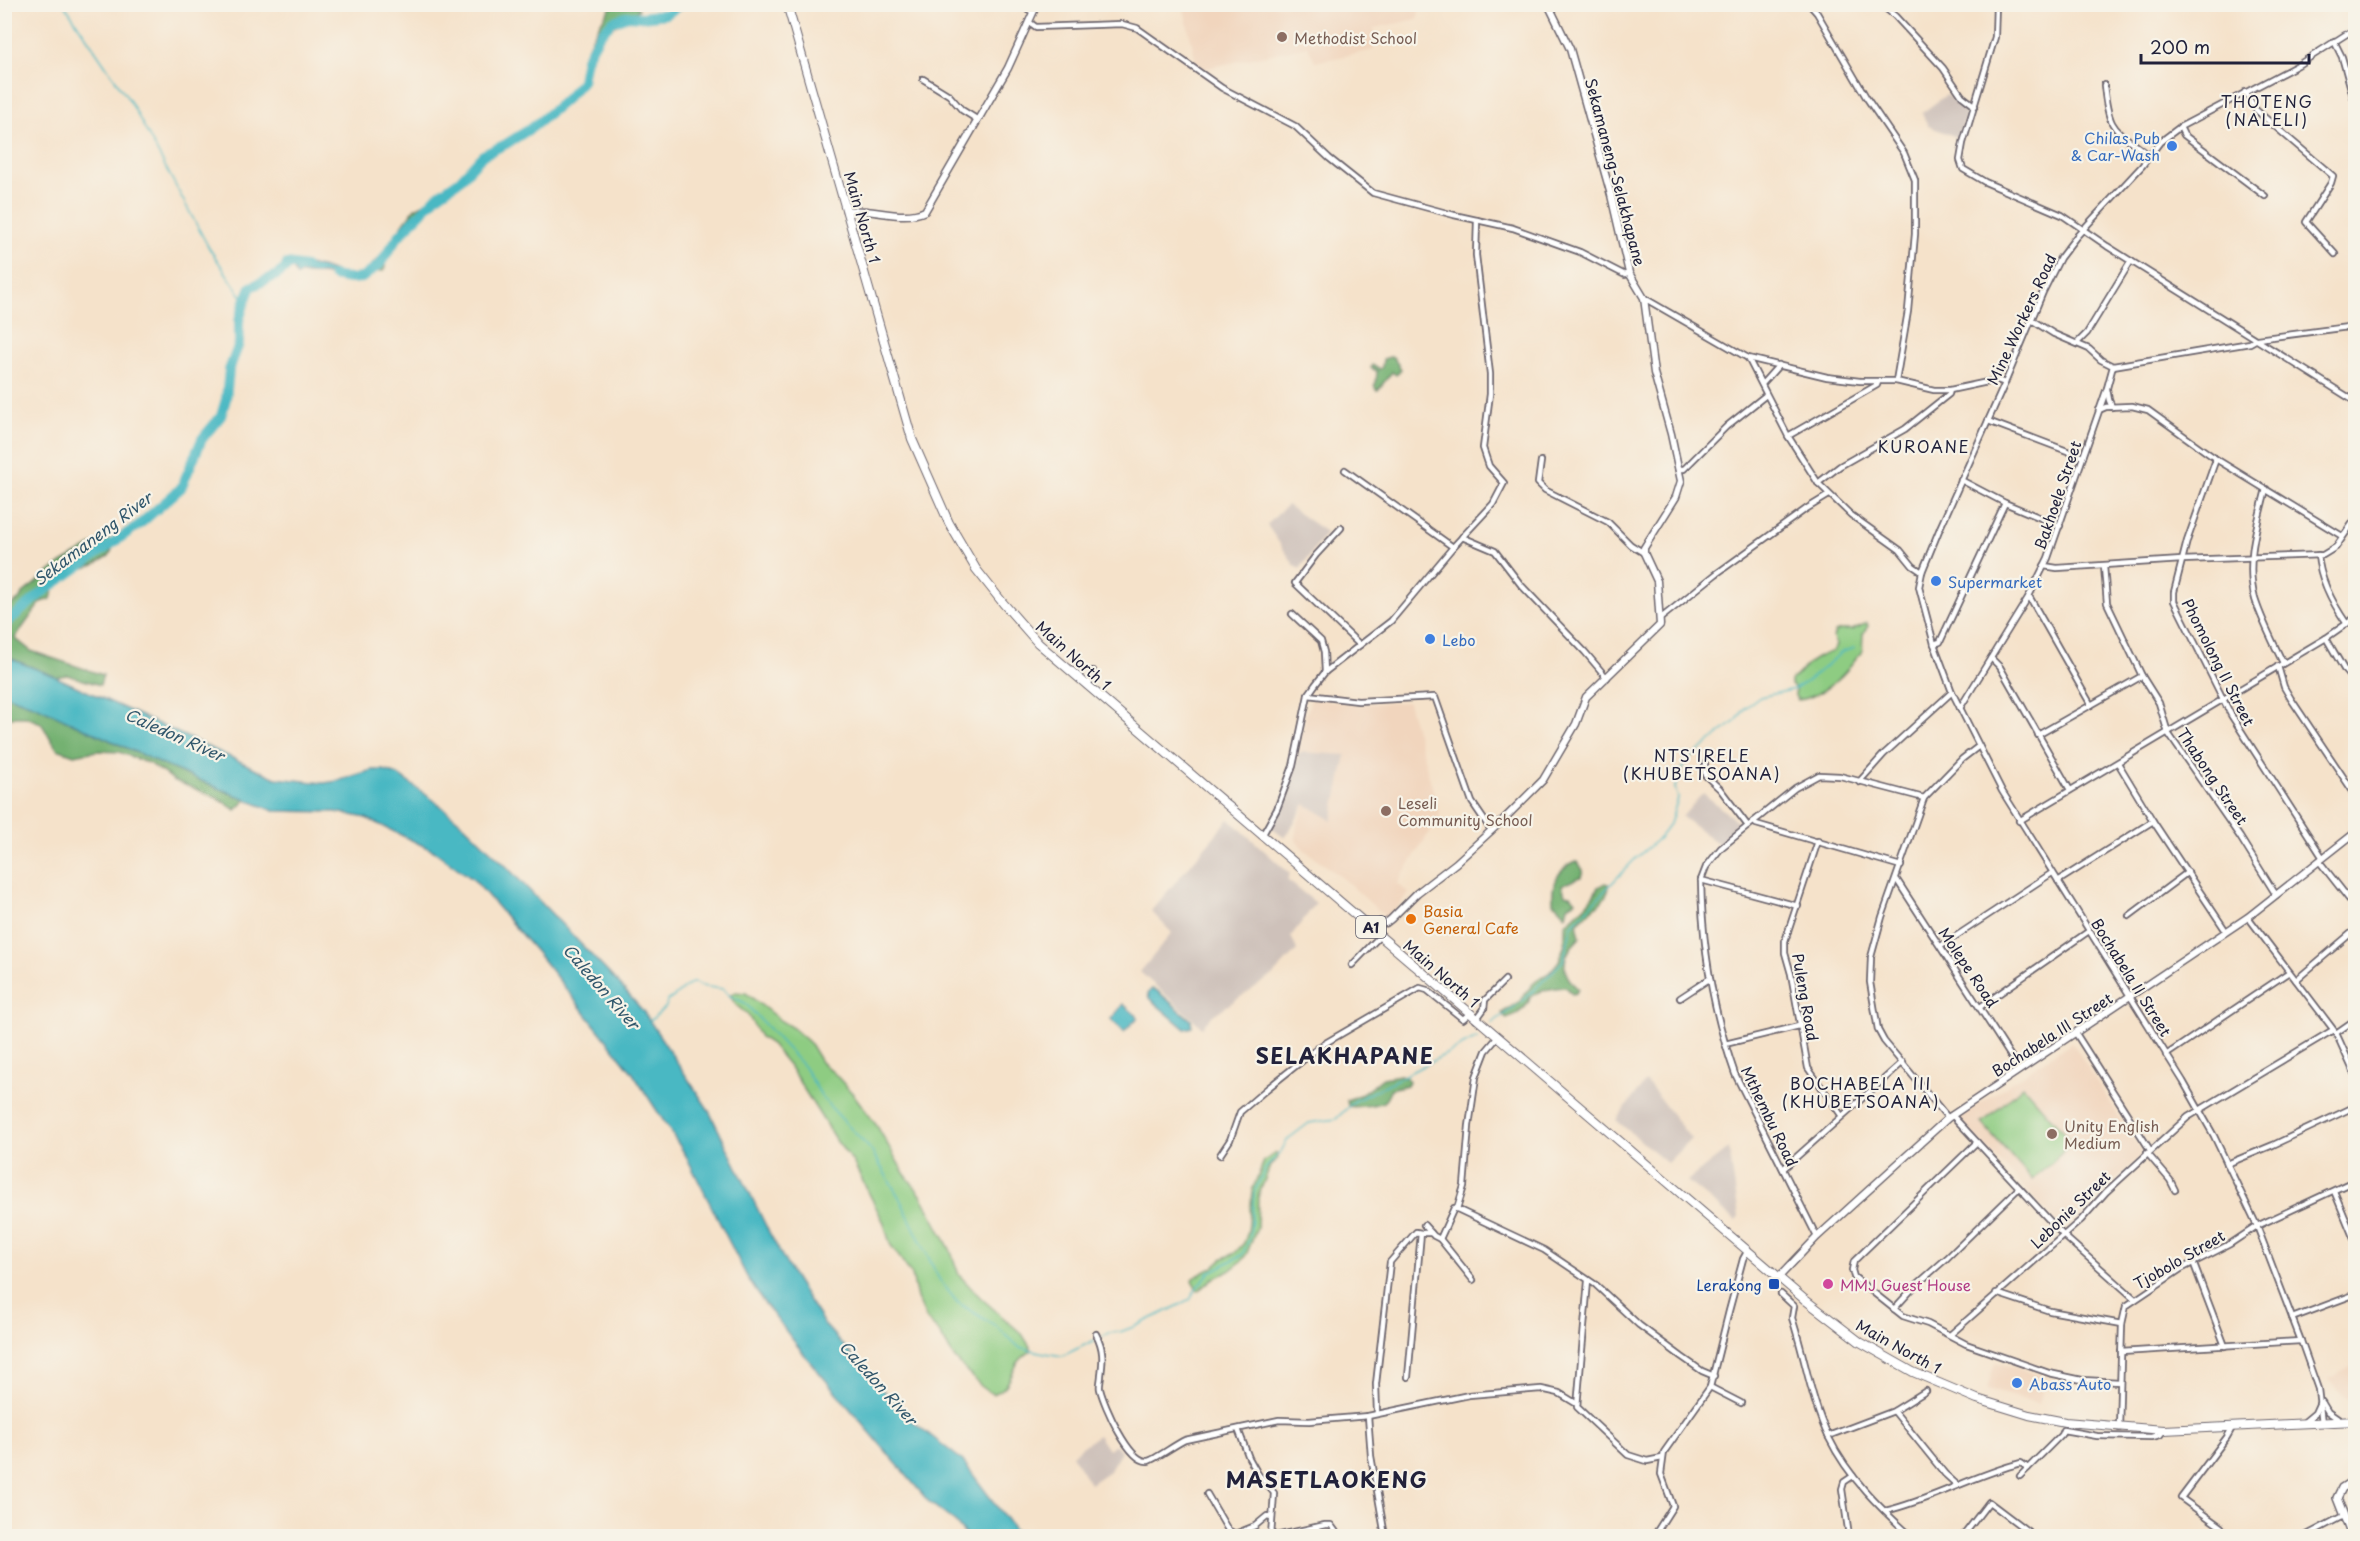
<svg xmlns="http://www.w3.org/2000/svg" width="2360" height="1541" font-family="'Playpen Sans',sans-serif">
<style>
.built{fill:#f1d5bd}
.industrial{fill:#cec1ba}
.green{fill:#8ecc82;stroke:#58775e;stroke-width:1.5}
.forest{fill:#72b070;stroke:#4a6956;stroke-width:1.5}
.water{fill:#4ab8c3;stroke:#366d7f;stroke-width:1.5}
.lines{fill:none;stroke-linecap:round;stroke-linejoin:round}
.stream{stroke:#4ab8c3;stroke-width:1.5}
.river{stroke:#4ab8c3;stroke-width:10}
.minor-casing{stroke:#6c656d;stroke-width:8}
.tertiary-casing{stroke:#6c656d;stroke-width:9}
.secondary-casing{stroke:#6c656d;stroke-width:10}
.primary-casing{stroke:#6c656d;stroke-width:10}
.minor{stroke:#fff;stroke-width:4.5}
.tertiary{stroke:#fff;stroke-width:6}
.secondary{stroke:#fff;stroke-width:7}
.primary{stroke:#fff;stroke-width:8}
.education-dot{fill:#8d6e63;stroke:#f7f3e8;stroke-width:2}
.shop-dot{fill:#3f7fe0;stroke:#f7f3e8;stroke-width:2}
.food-dot{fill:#e8710a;stroke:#f7f3e8;stroke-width:2}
.transit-dot{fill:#1a4fb4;stroke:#f7f3e8;stroke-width:2}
.hotel-dot{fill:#d1479c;stroke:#f7f3e8;stroke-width:2}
.labels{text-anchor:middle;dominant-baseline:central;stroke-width:4.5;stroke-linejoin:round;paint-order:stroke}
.shield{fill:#f7f3e8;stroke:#62616f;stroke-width:1.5}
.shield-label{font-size:14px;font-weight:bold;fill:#22223b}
.education-label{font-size:15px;fill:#785e54;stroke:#f7f3e8;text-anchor:start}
.shop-label{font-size:15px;fill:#366cbe;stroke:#f7f3e8;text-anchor:start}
.street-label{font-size:15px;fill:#22223b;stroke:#f7f3e8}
.food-label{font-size:15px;fill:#c56008;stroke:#f7f3e8;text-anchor:start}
.transit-label{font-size:15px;fill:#164399;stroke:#f7f3e8;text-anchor:end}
.hotel-label{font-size:15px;fill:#b23c85;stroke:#f7f3e8;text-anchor:start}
.neighbourhood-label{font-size:16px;letter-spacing:1.5px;fill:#22223b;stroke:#f7f3e8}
.water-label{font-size:16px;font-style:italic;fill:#30566b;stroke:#f7f3e8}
.district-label{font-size:21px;font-weight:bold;letter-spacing:1.5px;fill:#22223b;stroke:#f7f3e8}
</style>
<rect width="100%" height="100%" fill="#f7f3e8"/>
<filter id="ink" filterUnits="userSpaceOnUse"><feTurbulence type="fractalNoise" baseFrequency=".0167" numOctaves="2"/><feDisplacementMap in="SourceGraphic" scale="12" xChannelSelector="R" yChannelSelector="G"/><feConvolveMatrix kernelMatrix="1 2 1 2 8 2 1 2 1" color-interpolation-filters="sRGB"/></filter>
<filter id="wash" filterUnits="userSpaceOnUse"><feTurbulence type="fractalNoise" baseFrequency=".008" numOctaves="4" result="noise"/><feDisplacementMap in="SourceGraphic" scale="24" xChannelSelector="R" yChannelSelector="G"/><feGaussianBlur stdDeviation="1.35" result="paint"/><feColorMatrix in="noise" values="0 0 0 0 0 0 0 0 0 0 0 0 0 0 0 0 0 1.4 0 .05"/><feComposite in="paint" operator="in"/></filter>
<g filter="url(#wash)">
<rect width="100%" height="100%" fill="#f5e2ca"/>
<g class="built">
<path d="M1183 5H1419L1418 19 1374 28V50L1315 62 1308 46 1198 70Z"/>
<path d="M1311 699 1360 704 1408 702 1440 815 1397 884 1409 893 1388 919 1344 879 1306 851 1296 841V829L1305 804 1332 819 1345 756 1299 752 1306 716Z"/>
<path d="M2072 1042 2140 1150 2139 1157 2063 1228 1958 1118Z"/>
<path d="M1995 1362 2046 1377 2039 1404 1987 1389Z"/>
<path d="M2355 1365 2356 1408H2355L2328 1379Z"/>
</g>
<g class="industrial">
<path d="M1946 95 1968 108 1959 138 1928 126 1922 113Z"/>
<path d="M1287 505 1326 532 1300 569 1295 566 1267 525Z"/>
<path d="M1299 752 1346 755 1332 820 1305 804 1285 838 1270 827 1293 776Z"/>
<path d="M1703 793 1741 825 1719 844 1682 817Z"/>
<path d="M1229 819 1290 874 1287 880 1316 903 1291 936 1297 950 1272 976 1213 1015 1202 1027 1140 972 1172 933 1151 911Z"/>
<path d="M1646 1081 1691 1139 1667 1163 1616 1120Z"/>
<path d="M1729 1148 1739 1217 1736 1221 1687 1181Z"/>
<path d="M1098 1435 1108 1450 1116 1445 1121 1451 1109 1471 1090 1484 1072 1455Z"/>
</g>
<g class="green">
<path d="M1867 623 1868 626 1863 634 1862 653C1854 658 1853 663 1847 670 1836 683 1814 699 1798 700L1795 696V689L1791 685V680C1798 676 1800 672 1806 666 1813 658 1823 655 1833 651L1836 645 1833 638 1835 632 1840 630H1852Z"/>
<path d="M735 992 746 993 781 1021 793 1028 809 1042 821 1062 834 1073 854 1095 877 1126 904 1173 921 1195 950 1249 959 1275 981 1298 1022 1334 1032 1350C1027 1354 1021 1358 1017 1364 1010 1377 1008 1390 992 1394L981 1386 955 1359 940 1334 927 1320 917 1298 912 1275 890 1244 884 1223 853 1162 835 1139 790 1067 771 1044 760 1037 748 1015 736 1005 730 996Z"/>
<path d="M2023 1086 2073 1143 2032 1180 1982 1123Z"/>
<path d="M1276 1153 1278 1158 1270 1166 1258 1197 1257 1228 1247 1253 1242 1261 1229 1271 1212 1279 1198 1291 1192 1280 1193 1278 1212 1268 1222 1259 1235 1253 1244 1243 1248 1232 1252 1191 1264 1161Z"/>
</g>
<g class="forest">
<path d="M619 5 623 7 636 5 639 9 624 21 601 34 595 46 593 47 589 57 585 55C590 39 602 19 612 6Z"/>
<path d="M425 203H429L428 207C408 218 402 242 385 257V268L383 271 369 272 372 265 390 248 396 234 415 208Z"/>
<path d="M1390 357H1393L1401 369 1396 375 1392 372 1378 390H1376L1374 385 1376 383 1377 371 1371 368 1372 365 1380 369 1382 367 1383 359Z"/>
<path d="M104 538 115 543 109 556 94 565 74 571 55 584 51 599 41 602 15 638 31 651 103 675 100 685 67 675 56 677 5 656 4 609 19 600 23 593 61 563Z"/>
<path d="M4 695 38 707 168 767 246 800 236 810 216 797 175 781 150 764 119 752 97 751 74 755 57 749 41 723 26 717H9L5 715Z"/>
<path d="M1574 862H1578L1583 870 1581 877 1562 885 1565 894 1571 895 1576 901 1568 906 1566 915 1553 902C1551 884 1558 870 1574 862Z"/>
<path d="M1605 883 1609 884C1610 901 1588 911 1577 923L1580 937C1577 942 1573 944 1570 949 1560 965 1565 977 1578 989L1576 993 1572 994 1566 987C1556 987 1538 991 1530 997 1528 1008 1516 1016 1506 1018L1502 1013 1520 1001 1535 981 1549 973 1559 961 1565 943V925C1577 912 1591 903 1598 887Z"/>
<path d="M1400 1075 1406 1077 1409 1081 1407 1085 1391 1089C1389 1093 1387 1100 1383 1102 1375 1105 1357 1108 1348 1106L1347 1100 1362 1094 1383 1078Z"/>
</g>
<g class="water">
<path d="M293 263 321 267 346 276V279C337 280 335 278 327 275 320 273 310 275 301 273L297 276 291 264Z"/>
<path d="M4 656 56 677 276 778 324 783 337 781 372 770H383L398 775 432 799 464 825 507 867 620 985 643 1011 708 1109 770 1234 792 1274 824 1324 907 1417 962 1460 1019 1536H966L956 1523 929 1502 807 1358 762 1300 747 1277 685 1154 632 1072 539 955 475 881 434 851 366 818 336 812 274 811 168 767 38 707 5 695Z"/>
<path d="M1152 989 1156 990 1191 1020 1192 1027 1185 1029 1149 998 1148 993Z"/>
<path d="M1123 1004 1138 1017 1124 1032 1111 1019Z"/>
</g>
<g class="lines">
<g class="stream">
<path d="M64 4 131 103 209 248 245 301"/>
<path d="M650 1021 666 1007 667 1001C678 996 683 986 694 982L701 986 723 989 730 996 745 1003 804 1067 824 1100 871 1150 899 1197 939 1279 957 1302 997 1327 1019 1347 1040 1352 1062 1356 1095 1340"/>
<path d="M1492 1023 1524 1000 1563 961 1572 925 1636 858 1659 838 1670 824 1678 798 1675 788 1677 779 1688 760 1737 720 1745 708 1760 697 1795 689 1809 680 1842 652 1854 648"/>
<path d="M1100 1339 1108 1333 1120 1332 1136 1326 1190 1300 1197 1287 1210 1272 1242 1255 1250 1238 1254 1193 1265 1169 1280 1153 1288 1139 1309 1123 1336 1119 1353 1102 1477 1038"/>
</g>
<g class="river">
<path d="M333 276 350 279 362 278 380 264 398 237 437 196 460 180 483 155 506 144 533 127 564 101 582 81 586 59 600 34 612 22 627 16 642 17 666 14 682 4"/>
<path d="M4 625 43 592 140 524 181 488 202 439 221 416 226 399 229 370 239 344V321L245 301 251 287 277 275 285 269 287 264 305 267"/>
</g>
</g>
</g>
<g filter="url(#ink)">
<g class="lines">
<defs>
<g id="minor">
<path d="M1019 4 1033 12"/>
<path d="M1809 4 1817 13 1866 97 1904 153 1915 180V234L1908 311 1896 381"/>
<path d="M1880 4 1895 16 1943 68 1962 96 1975 106"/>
<path d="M1996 4 1995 37 1963 143 1960 160 1963 169 1985 182 2062 215 2107 246 2356 402"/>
<path d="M1029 22 1036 27 1122 24 1137 28 1222 88 1295 126 1329 158 1373 193 1454 215 1513 228 1580 252 1625 275 1629 273"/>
<path d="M2334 41 2342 57 2356 107"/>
<path d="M923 79 949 95 962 110 978 120"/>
<path d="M2104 85C2109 134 2114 127 2150 156"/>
<path d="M2245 92 2256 110 2333 176 2331 183 2306 222 2335 254"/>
<path d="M2180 127 2184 135 2265 196"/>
<path d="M1644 298 1748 358 1788 436 1818 483 1851 515 1900 550 1913 566 1922 572"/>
<path d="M2077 343 2087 333 2131 261"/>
<path d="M1748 358 1827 377 1860 381H1896L1934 390H1950L1997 380 2005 383"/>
<path d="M2113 366 2250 343 2257 339 2348 327 2356 328"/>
<path d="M1762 384 1779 365"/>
<path d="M2107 389 2109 400 2112 407"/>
<path d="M2099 410 2106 407 2132 406 2148 410 2216 459 2342 536"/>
<path d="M1988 421 2083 457"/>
<path d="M1788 436 1877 385 1878 382"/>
<path d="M2216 459 2187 541 2174 592V601L2231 715 2323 858"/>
<path d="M1541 461 1538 483 1545 490 1608 522 1631 545 1644 553"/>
<path d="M1678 469H1684L1727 426 1766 395"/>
<path d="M1345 470 1453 547"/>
<path d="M1961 480 2005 503 2060 526"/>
<path d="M1818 483 1840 466 1905 429 1949 394 1950 390"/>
<path d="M2266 489C2257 525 2245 563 2255 599 2262 621 2273 642 2283 663"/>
<path d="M1341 528 1316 555 1295 583 1360 645"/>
<path d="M1462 537 1495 551 1521 585 1585 652 1607 678"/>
<path d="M2318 555C2320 580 2333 604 2347 624"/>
<path d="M2044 566 2057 568 2182 560 2323 555 2336 547 2356 518"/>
<path d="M2104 566 2107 603 2142 676 2159 703 2168 733 2240 837 2276 895"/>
<path d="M2029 596 2091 705"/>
<path d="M1292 614 1321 641 1324 652 1325 672"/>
<path d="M1661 618 1716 574 1806 509 1829 495"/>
<path d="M2326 638 2345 671 2356 684"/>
<path d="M1934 644 1940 642 2005 503"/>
<path d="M1991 658 2000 667 2070 790"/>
<path d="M2278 666 2284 687 2291 699 2356 796"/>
<path d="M1087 686 1091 680 1093 671"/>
<path d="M1308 695 1358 701 1435 697 1472 802 1491 830"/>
<path d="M1960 708 2029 596 2048 558 2107 388 2113 366 2101 360 2089 349 2054 334 2030 319"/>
<path d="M2038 735 2142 676"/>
<path d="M2118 763 2153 821 2226 931"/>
<path d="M1705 764V775L1720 789 1748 826"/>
<path d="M1859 782 1884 754 1952 692"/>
<path d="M1754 821 1756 824 1901 866"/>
<path d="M2019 821 2326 638 2356 617"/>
<path d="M1262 836 1277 809 1293 766 1308 695 1315 685 1325 672 1391 621 1453 547 1493 504 1504 483 1489 466 1483 448 1490 394V374L1476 255 1477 220"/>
<path d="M1818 841 1785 941V953L1791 974 1808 1068 1841 1115"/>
<path d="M2319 861 2356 908"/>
<path d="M1701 880 1798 906"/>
<path d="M1897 880 2019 1069"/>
<path d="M2058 881 2153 821"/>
<path d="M2129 916 2188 872"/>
<path d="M2248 917 2336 1033 2356 1077"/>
<path d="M1941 946 2052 873"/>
<path d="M1352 965 1380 936"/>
<path d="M2296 980 2356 929"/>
<path d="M1680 998 1709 979"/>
<path d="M1980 1007 2089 931"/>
<path d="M1476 1020 1484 1009 1485 1000 1505 980"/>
<path d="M2075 1032 2150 1150"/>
<path d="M2336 1033 2356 1019"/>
<path d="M1497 1038 1486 1051 1476 1077 1469 1126 1464 1186 1457 1209 1544 1250 1596 1285 1639 1325 1682 1357 1702 1371 1714 1376"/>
<path d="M1725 1044 1799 1026"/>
<path d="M2166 1055 2289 972"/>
<path d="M1952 1115 2063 1235 2135 1299"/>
<path d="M1948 1118 1884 1041 1878 1030 1870 982 1871 957 1882 917 1924 798 1962 759 1979 746"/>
<path d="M1977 1142 1854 1261 1852 1270 1854 1277 1903 1316 1928 1324 1966 1344 2049 1373 2082 1380 2120 1382"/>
<path d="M2147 1153 2170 1180 2175 1190"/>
<path d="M1220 1155 1230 1140 1240 1112 1268 1088 1322 1045 1420 988 1427 990 1463 1019 1469 1014"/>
<path d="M2227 1164 2273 1145 2356 1106"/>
<path d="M1783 1169 1903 1062"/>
<path d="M2334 1191 2356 1244"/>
<path d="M1424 1225 1434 1236 1440 1239 1473 1280"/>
<path d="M1817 1237 1735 1074C1713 1012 1702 946 1701 880L1706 867 1721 848 1795 788 1819 775 1840 776 1924 798"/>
<path d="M1440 1239 1454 1208 1457 1209"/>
<path d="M2193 1262 2225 1346"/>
<path d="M1588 1281 1577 1407 1628 1455 1647 1461 1662 1458"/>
<path d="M1996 1293 2050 1311 2122 1324"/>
<path d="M1781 1294 1794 1306 1792 1318C1805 1357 1811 1401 1829 1438 1848 1477 1880 1508 1911 1536"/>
<path d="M1894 1309 1914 1287 1947 1258 2019 1188"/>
<path d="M2292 1318 2356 1294"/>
<path d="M1096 1334C1104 1349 1103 1360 1101 1375 1101 1380 1099 1385 1100 1389 1104 1405 1129 1463 1148 1461 1154 1460 1176 1444 1185 1440L1279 1420 1309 1421 1368 1416 1469 1395 1541 1389 1559 1393 1577 1404"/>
<path d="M1950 1335 2081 1220 2106 1192 2188 1117 2333 1030"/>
<path d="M2121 1352 2301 1341"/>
<path d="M1408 1377 1421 1233H1431"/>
<path d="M1710 1387 1741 1403"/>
<path d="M2322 1402 2328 1412 2341 1421"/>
<path d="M1894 1411 1945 1474 1956 1484"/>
<path d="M1377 1413 1376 1384 1390 1262 1416 1232 1421 1233"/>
<path d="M1368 1416 1371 1456 1385 1536"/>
<path d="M2303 1423 2315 1413 2320 1402"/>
<path d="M2322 1423 2318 1389 2301 1341 2257 1226 2214 1136 2183 1081 2002 791 1952 692 1934 644 1919 587 1922 572 1940 528 2005 383 2043 292 2060 258 2076 237 2142 166 2160 142 2180 127 2298 65 2356 28"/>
<path d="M2119 1428 2122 1324 2126 1306 2181 1269 2230 1244 2257 1226 2356 1180"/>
<path d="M1238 1429 1249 1458 1258 1474 1274 1493 1271 1536"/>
<path d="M1828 1436 1894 1411 1926 1391"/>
<path d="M2020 1476 2061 1435 2063 1430 2097 1436 2152 1437 2160 1435 2164 1430"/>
<path d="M1207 1494 1228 1530 1235 1534 1255 1526 1267 1516 1272 1517"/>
<path d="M1885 1511C1932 1500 1974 1475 2021 1463L2028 1468"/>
<path d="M1276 1536 1325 1525H1331L1339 1536"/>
<path d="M1654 1536 1673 1506 1661 1474 1664 1452 1710 1387 1729 1311 1743 1259 1748 1250"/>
<path d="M1849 1536 1842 1489 1844 1482 1853 1476"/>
<path d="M1963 1536 1989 1502 2034 1536"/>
<path d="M2215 1536 2221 1527 2181 1498 2227 1437 2232 1428"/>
<path d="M2305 1536 2343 1516"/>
</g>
<g id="tertiary">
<path d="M846 211C871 207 902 222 925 211L1008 68 1037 4"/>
<path d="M1374 930 1380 922 1386 923 1391 919 1417 893 1456 863 1505 818 1543 780 1576 724 1586 697 1660 625 1657 581 1644 553V548L1676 497 1681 481 1671 434 1654 373 1644 298 1629 273 1611 195 1570 49 1548 4"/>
<path d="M1779 1277 1817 1237 1948 1118 2248 917 2356 832"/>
</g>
<path id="secondary" d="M2352 1536 2337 1498 2342 1488 2356 1479"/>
<path id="primary" d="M787 4 912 439 949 523 976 569 1003 603 1038 643 1804 1299 1860 1342 1913 1372 1977 1399 2029 1415 2065 1422 2164 1430 2356 1421"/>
</defs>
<use href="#minor" class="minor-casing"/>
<use href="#tertiary" class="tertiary-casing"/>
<use href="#secondary" class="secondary-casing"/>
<use href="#primary" class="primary-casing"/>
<use href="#minor" class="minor"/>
<use href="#tertiary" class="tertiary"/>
<use href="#secondary" class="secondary"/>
<use href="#primary" class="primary"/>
</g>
</g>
<g class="education-dot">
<circle cx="1282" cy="37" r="6"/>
<circle cx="1386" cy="811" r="6"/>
<circle cx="2052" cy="1134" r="6"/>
</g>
<g class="shop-dot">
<circle cx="2172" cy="146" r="6"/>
<circle cx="1936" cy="581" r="6"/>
<circle cx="1430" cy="639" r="6"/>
<circle cx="2017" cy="1383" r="6"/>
</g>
<circle class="food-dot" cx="1411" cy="919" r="6"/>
<rect class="transit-dot" x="1768" y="1278" width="12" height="12" rx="3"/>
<circle class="hotel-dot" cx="1828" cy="1284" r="6"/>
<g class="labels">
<rect class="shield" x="1356" y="916" width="30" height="22" rx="4.5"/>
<g class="shield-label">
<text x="1371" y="927">A1</text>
</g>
<g class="education-label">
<text x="1294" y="37">Methodist School</text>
<text x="1398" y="802">Leseli<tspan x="1398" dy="17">Community School</tspan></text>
<text x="2064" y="1125">Unity English<tspan x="2064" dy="17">Medium</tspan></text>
</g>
<g class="shop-label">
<text x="2160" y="137" text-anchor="end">Chilas Pub<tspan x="2160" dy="17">&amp; Car-Wash</tspan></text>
<text x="1948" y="581">Supermarket</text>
<text x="1442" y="639">Lebo</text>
<text x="2029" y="1383">Abass Auto</text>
</g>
<g class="street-label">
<text transform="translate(1616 172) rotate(75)">Sekamaneng-Selakhapane</text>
<text transform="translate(863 217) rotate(74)">Main North 1</text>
<text transform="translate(2021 319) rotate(-65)">Mine Workers Road</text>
<text transform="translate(2057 495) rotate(-71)">Bakhoele Street</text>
<text transform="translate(1074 655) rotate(42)">Main North 1</text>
<text transform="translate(2219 662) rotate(63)">Phomolong II Street</text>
<text transform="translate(2213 776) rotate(56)">Thabong Street</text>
<text transform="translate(1969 967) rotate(56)">Molepe Road</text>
<text transform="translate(1442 973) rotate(41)">Main North 1</text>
<text transform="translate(2132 977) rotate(58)">Bochabela II Street</text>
<text transform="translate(1806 997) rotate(80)">Puleng Road</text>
<text transform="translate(2052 1034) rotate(-33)">Bochabela III Street</text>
<text transform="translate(1770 1116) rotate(64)">Mthembu Road</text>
<text transform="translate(2070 1209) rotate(-44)">Lebonie Street</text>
<text transform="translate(2179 1259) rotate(-30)">Tjobolo Street</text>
<text transform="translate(1899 1346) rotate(29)">Main North 1</text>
</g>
<g class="food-label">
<text x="1423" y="910">Basia<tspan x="1423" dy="17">General Cafe</tspan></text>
</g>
<g class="transit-label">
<text x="1762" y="1284">Lerakong</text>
</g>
<g class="hotel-label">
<text x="1840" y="1284">MMJ Guest House</text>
</g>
<g class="neighbourhood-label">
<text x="2267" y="101">THOTENG<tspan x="2267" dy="18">(NALELI)</tspan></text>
<text x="1924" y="446">KUROANE</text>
<text x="1702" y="755">NTS'IRELE<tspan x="1702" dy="18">(KHUBETSOANA)</tspan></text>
<text x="1861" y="1083">BOCHABELA III<tspan x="1861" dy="18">(KHUBETSOANA)</tspan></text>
</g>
<g class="water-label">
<text transform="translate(92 538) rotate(-37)">Sekamaneng River</text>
<text transform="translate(175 734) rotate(24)">Caledon River</text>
<text transform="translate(602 986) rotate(49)">Caledon River</text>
<text transform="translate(879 1382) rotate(48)">Caledon River</text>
</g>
<g class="district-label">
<text x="1345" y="1055">SELAKHAPANE</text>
<text x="1327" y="1479">MASETLAOKENG</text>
</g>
</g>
<rect width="2360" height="1541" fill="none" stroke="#f7f3e8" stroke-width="24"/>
<path d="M2141 54v9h168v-9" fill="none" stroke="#22223b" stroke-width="3"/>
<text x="2150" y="54" font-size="18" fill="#22223b" stroke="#f7f3e8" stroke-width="4.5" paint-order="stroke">200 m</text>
</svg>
